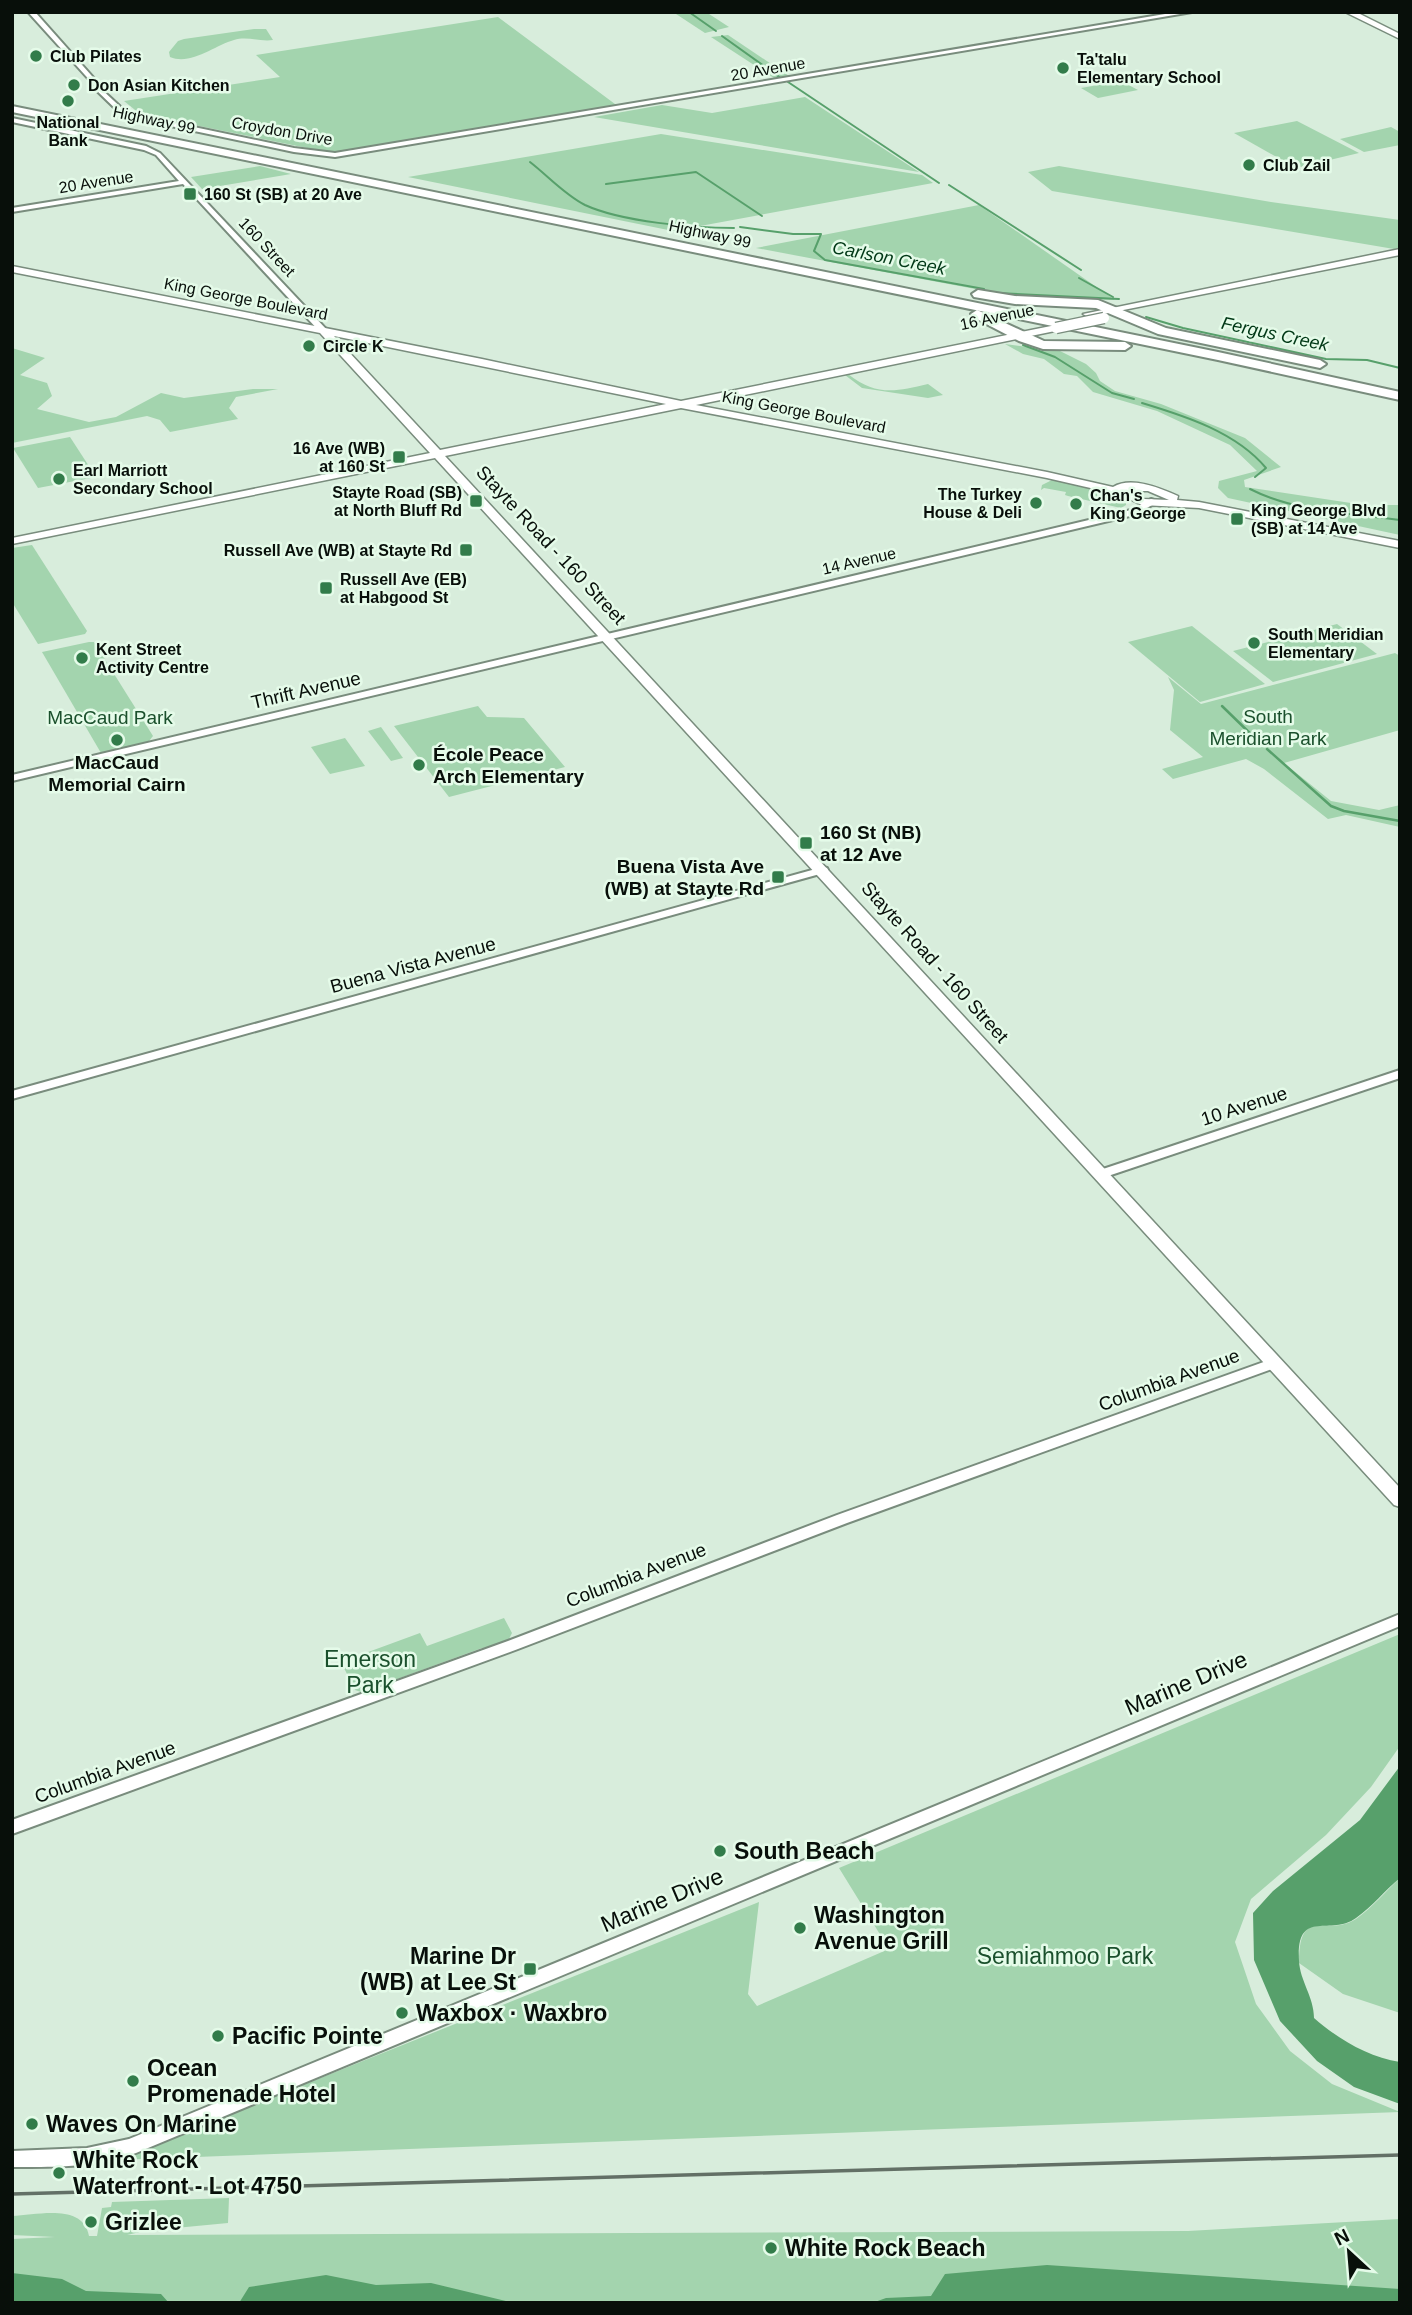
<svg xmlns="http://www.w3.org/2000/svg" width="1412" height="2315" font-family="Arial,sans-serif">
<style>
.green{fill:#a3d4ae}
.water{fill:#57a06b}
.lines{fill:none;stroke-linecap:round;stroke-linejoin:round}
.stream-far1{stroke:#57a06b;stroke-width:2}
.stream{stroke:#57a06b;stroke-width:2.5}
.minor-casing{stroke:#798c7d;stroke-width:4}
.major-casing{stroke:#798c7d;stroke-width:3}
.highway-casing{stroke:#798c7d;stroke-width:4}
.minor{fill:#fff;fill-rule:evenodd}
.major{fill:#fff;fill-rule:evenodd}
.highway{fill:#fff;fill-rule:evenodd}
.rail{stroke:#637066;stroke-width:3.5}
.major-bridge-casing{stroke:#798c7d;stroke-width:13;stroke-linecap:butt}
.major-bridge{stroke:#fff;stroke-width:10}
.poi-dot{fill:#327c4a;stroke:#e5fbe9;stroke-width:2.5}
.labels{text-anchor:middle;dominant-baseline:central;stroke-width:5;stroke-linejoin:round;paint-order:stroke}
.far-poi-label{font-size:16px;font-weight:bold;fill:#080f0a;stroke:#e5fbe9;text-anchor:start}
.far-street-label{font-size:16px;fill:#080f0a;stroke:#e5fbe9}
.far-water-label{font-size:18px;font-style:italic;fill:#003816;stroke:#e5fbe9}
.street-label{font-size:19px;fill:#080f0a;stroke:#e5fbe9}
.park-label{font-size:19px;fill:#1a502c;stroke:#e5fbe9}
.poi-label{font-size:19px;font-weight:bold;fill:#080f0a;stroke:#e5fbe9;text-anchor:start}
.near-park-label{font-size:23px;fill:#1a502c;stroke:#e5fbe9}
.near-street-label{font-size:23px;fill:#080f0a;stroke:#e5fbe9}
.near-poi-label{font-size:23px;font-weight:bold;fill:#080f0a;stroke:#e5fbe9;text-anchor:start}
</style>
<rect width="100%" height="100%" fill="#d8eddc"/>
<g class="green">
<path d="M680 12H706L729 27 705 33 676 14Z"/>
<path d="M498 17 619 107 350 151 327 152 140 114 124 101 280 77 256 55Z"/>
<path d="M254 29H266L273 40C260 42 247 36 234 40 215 45 191 66 170 57L169 52 178 41 184 39Z"/>
<path d="M728 35 792 78 777 80 711 37Z"/>
<path d="M1121 81 1138 90 1098 98 1081 88Z"/>
<path d="M805 97 919 172 594 117 662 105 712 113Z"/>
<path d="M1297 121 1359 153 1296 168 1234 133Z"/>
<path d="M1391 127 1400 132V145L1364 152 1340 139Z"/>
<path d="M661 134 922 175 933 183 673 231 408 177Z"/>
<path d="M260 166 291 174 202 189 191 177Z"/>
<path d="M1059 166 1271 202 1400 220V248L1394 249 1052 191 1028 172Z"/>
<path d="M979 205 1115 300 1018 297 756 248Z"/>
<path d="M1005 344 1060 351 1086 364 1096 373 1100 381 1115 391 1161 404 1245 438 1281 467 1244 480 1245 487 1364 505H1400V535L1228 498 1218 488 1219 481 1257 471 1230 445 1157 411 1093 392 1077 376 1064 374 1044 359 1023 354Z"/>
<path d="M12 348 45 358 20 375 47 383 52 396 37 409 89 422 116 417 161 393 184 398 253 389H278L236 397 229 408 238 419 170 432 160 420 147 416 12 443Z"/>
<path d="M848 374C876 396 895 392 928 384L943 395 928 398 862 388 845 375Z"/>
<path d="M70 437 96 477 38 488 13 448Z"/>
<path d="M1052 480 1121 495 1126 500V505L1121 508 1068 496 1065 495 1066 492 1044 488 1041 490 1042 485Z"/>
<path d="M32 545 87 631 85 634 38 644 12 602V548Z"/>
<path d="M1337 624 1377 654 1273 682 1233 651Z"/>
<path d="M1192 626 1265 684 1200 702 1128 642Z"/>
<path d="M89 642H94L153 736 149 741 101 753 42 652Z"/>
<path d="M1395 653 1400 656V730L1284 763 1331 801 1379 810 1400 805V827L1346 815 1328 819 1264 769 1246 759 1173 779 1162 769 1203 757 1170 730 1174 690 1168 677 1201 704Z"/>
<path d="M478 706 487 717 524 718 565 767 449 797 394 726Z"/>
<path d="M381 727 403 758 391 761 368 731Z"/>
<path d="M345 738 365 766 330 774 311 747Z"/>
<path d="M504 1618 512 1633 508 1641 494 1647 482 1648 389 1682 367 1694 355 1690 341 1662 420 1633 427 1646Z"/>
<path d="M1400 1634V1746L1371 1787 1326 1835 1251 1899 1235 1942 1256 2004 1290 2051 1332 2084 1400 2112 116 2160 759 1902 748 1994 757 2006 889 1949 839 1868Z"/>
<path d="M1400 1878V2013L1343 1994 1299 1963C1299 1904 1326 1938 1356 1919 1372 1908 1386 1891 1400 1878Z"/>
<path d="M229 2198 228 2223 144 2231 127 2235 1188 2231 1400 2219V2303H12V2239L55 2237 12 2235V2216C38 2215 83 2203 89 2236H97L102 2208 111 2207 112 2202Z"/>
</g>
<g class="water">
<path d="M1400 1766V1878C1385 1890 1372 1907 1356 1918 1330 1937 1296 1907 1299 1961 1300 1981 1314 1997 1314 2018 1338 2039 1368 2057 1400 2062V2104L1354 2087 1317 2061 1280 2021 1254 1960 1253 1913 1273 1891 1360 1820Z"/>
<path d="M1047 2265 1400 2289V2303H872L886 2298 931 2296 945 2274Z"/>
<path d="M12 2273 62 2279 86 2291 161 2294 169 2303H12Z"/>
<path d="M326 2275 376 2285 431 2283 514 2303H239L249 2287Z"/>
</g>
<g class="lines">
<g class="stream-far1">
<path d="M689 12 716 31"/>
<path d="M722 36 782 79"/>
<path d="M788 82 939 183"/>
<path d="M530 162C548 176 565 195 585 205 622 222 694 228 734 228"/>
<path d="M606 184 696 172 762 216"/>
<path d="M949 185 1081 270"/>
<path d="M740 227 793 234H821L814 251 825 260 984 289"/>
<path d="M1079 278 1113 297"/>
<path d="M997 293 1119 299"/>
<path d="M1146 317 1183 328 1326 359 1367 360 1400 368"/>
<path d="M1023 345 1055 357 1112 393 1134 399"/>
<path d="M1142 403C1185 416 1236 432 1266 468L1255 477"/>
<path d="M1250 489C1295 512 1350 513 1400 520"/>
</g>
<g class="stream">
<path d="M1222 706 1261 744"/>
<path d="M1267 749 1331 806 1344 811 1400 821"/>
</g>
<defs>
<g id="minor">
<path d="M28 12H35L99 84V87L127 113 294 148 335 153 1177 12H1192L335 157 294 152 123 116 94 88V85Z"/>
<path d="M12 118 146 146 160 153 327 330 320 332 183 184 12 212V208L179 181 156 155 144 150 12 122Z"/>
<path d="M1151 499 1154 500V504L1134 515 12 781V775L1131 510Z"/>
<path d="M823 867 827 868 828 870 827 872 12 1099V1091Z"/>
<path d="M1400 1070V1078L1105 1177H1097L1095 1174 1097 1171Z"/>
<path d="M1275 1358 1280 1360 1282 1363 1280 1366 847 1523 518 1649 12 1834V1820L508 1641 837 1515Z"/>
<path d="M1400 1614V1626L136 2153C97 2168 54 2167 12 2167V2151L87 2148 129 2139Z"/>
</g>
<g id="major">
<path d="M1345 12H1356L1400 34V39Z"/>
<path d="M1400 249V255L1088 317 1083 314Z"/>
<path d="M12 266 482 359 681 401 1056 325 1061 328 1060 330 696 405 1047 472 1113 487C1131 476 1160 488 1178 496L1177 500 1199 502 1400 541V548L1199 508 1142 505 1121 495 1047 478 681 408 445 456 1400 1488V1507L1394 1505 435 458 12 544V538L430 453 320 333 12 272ZM334 336 666 404 440 450ZM1129 491H1148L1169 500 1144 499Z"/>
</g>
<g id="highway">
<path d="M12 106 1218 352 1400 392V400L1218 360 12 112Z"/>
<path d="M978 290 1015 296 1098 300 1166 328 1320 360 1326 364 1320 368 1158 334 1096 308 1015 304 974 297 972 294Z"/>
<path d="M977 310 1044 341 1125 342 1131 346 1125 350 1043 349 1019 341 973 317 971 314Z"/>
</g>
</defs>
<use href="#minor" class="minor-casing"/>
<use href="#major" class="major-casing"/>
<use href="#highway" class="highway-casing"/>
<use href="#minor" class="minor"/>
<use href="#major" class="major"/>
<use href="#highway" class="highway"/>
<path class="rail" d="M12 2194 1400 2155"/>
<defs>
<path id="major-bridge" d="M1056 328 1104 318"/>
</defs>
<use href="#major-bridge" class="major-bridge-casing"/>
<use href="#major-bridge" class="major-bridge"/>
</g>
<g class="poi-dot">
<circle cx="36" cy="56" r="7"/>
<circle cx="1063" cy="68" r="7"/>
<circle cx="74" cy="85" r="7"/>
<circle cx="68" cy="101" r="7"/>
<circle cx="1249" cy="165" r="7"/>
<rect x="183" y="187" width="14" height="14" rx="3.5"/>
<circle cx="309" cy="346" r="7"/>
<rect x="392" y="450" width="14" height="14" rx="3.5"/>
<circle cx="59" cy="479" r="7"/>
<rect x="469" y="494" width="14" height="14" rx="3.5"/>
<circle cx="1036" cy="503" r="7"/>
<circle cx="1076" cy="504" r="7"/>
<rect x="1230" y="512" width="14" height="14" rx="3.5"/>
<rect x="459" y="543" width="14" height="14" rx="3.5"/>
<rect x="319" y="581" width="14" height="14" rx="3.5"/>
<circle cx="1254" cy="643" r="7"/>
<circle cx="82" cy="658" r="7"/>
<circle cx="117" cy="740" r="7"/>
<circle cx="419" cy="765" r="7"/>
<rect x="799" y="836" width="14" height="14" rx="3.5"/>
<rect x="771" y="870" width="14" height="14" rx="3.5"/>
<circle cx="720" cy="1851" r="7"/>
<circle cx="800" cy="1928" r="7"/>
<rect x="523" y="1962" width="14" height="14" rx="3.5"/>
<circle cx="402" cy="2013" r="7"/>
<circle cx="218" cy="2036" r="7"/>
<circle cx="133" cy="2081" r="7"/>
<circle cx="32" cy="2124" r="7"/>
<circle cx="59" cy="2173" r="7"/>
<circle cx="91" cy="2222" r="7"/>
<circle cx="771" cy="2248" r="7"/>
</g>
<g class="labels">
<g class="far-poi-label">
<text x="50" y="56">Club Pilates</text>
<text x="1077" y="59">Ta'talu<tspan x="1077" dy="18">Elementary School</tspan></text>
<text x="88" y="85">Don Asian Kitchen</text>
<text x="68" y="122" text-anchor="middle">National<tspan x="68" dy="18">Bank</tspan></text>
<text x="1263" y="165">Club Zail</text>
<text x="204" y="194">160 St (SB) at 20 Ave</text>
<text x="323" y="346">Circle K</text>
<text x="385" y="448" text-anchor="end">16 Ave (WB)<tspan x="385" dy="18">at 160 St</tspan></text>
<text x="73" y="470">Earl Marriott<tspan x="73" dy="18">Secondary School</tspan></text>
<text x="462" y="492" text-anchor="end">Stayte Road (SB)<tspan x="462" dy="18">at North Bluff Rd</tspan></text>
<text x="1022" y="494" text-anchor="end">The Turkey<tspan x="1022" dy="18">House &amp; Deli</tspan></text>
<text x="1090" y="495">Chan's<tspan x="1090" dy="18">King George</tspan></text>
<text x="1251" y="510">King George Blvd<tspan x="1251" dy="18">(SB) at 14 Ave</tspan></text>
<text x="452" y="550" text-anchor="end">Russell Ave (WB) at Stayte Rd</text>
<text x="340" y="579">Russell Ave (EB)<tspan x="340" dy="18">at Habgood St</tspan></text>
<text x="1268" y="634">South Meridian<tspan x="1268" dy="18">Elementary</tspan></text>
<text x="96" y="649">Kent Street<tspan x="96" dy="18">Activity Centre</tspan></text>
</g>
<g class="far-street-label">
<text transform="translate(768 69) rotate(-10)">20 Avenue</text>
<text transform="translate(154 120) rotate(12)">Highway 99</text>
<text transform="translate(282 131) rotate(10)">Croydon Drive</text>
<text transform="translate(96 182) rotate(-9)">20 Avenue</text>
<text transform="translate(710 234) rotate(12)">Highway 99</text>
<text transform="translate(267 247) rotate(47)">160 Street</text>
<text transform="translate(246 299) rotate(11)">King George Boulevard</text>
<text transform="translate(997 317) rotate(-12)">16 Avenue</text>
<text transform="translate(804 412) rotate(11)">King George Boulevard</text>
<text transform="translate(859 561) rotate(-13)">14 Avenue</text>
</g>
<g class="far-water-label">
<text transform="translate(889 258) rotate(11)">Carlson Creek</text>
<text transform="translate(1275 334) rotate(12)">Fergus Creek</text>
</g>
<g class="street-label">
<text transform="translate(551 545) rotate(47)">Stayte Road - 160 Street</text>
<text transform="translate(306 690) rotate(-13)">Thrift Avenue</text>
<text transform="translate(935 962) rotate(48)">Stayte Road - 160 Street</text>
<text transform="translate(413 965) rotate(-15)">Buena Vista Avenue</text>
<text transform="translate(1244 1106) rotate(-18)">10 Avenue</text>
<text transform="translate(1169 1380) rotate(-20)">Columbia Avenue</text>
<text transform="translate(636 1575) rotate(-21)">Columbia Avenue</text>
<text transform="translate(105 1772) rotate(-20)">Columbia Avenue</text>
</g>
<g class="park-label">
<text x="1268" y="716">South<tspan x="1268" dy="22">Meridian Park</tspan></text>
<text x="110" y="717">MacCaud Park</text>
</g>
<g class="poi-label">
<text x="433" y="754">École Peace<tspan x="433" dy="22">Arch Elementary</tspan></text>
<text x="117" y="762" text-anchor="middle">MacCaud<tspan x="117" dy="22">Memorial Cairn</tspan></text>
<text x="820" y="832">160 St (NB)<tspan x="820" dy="22">at 12 Ave</tspan></text>
<text x="764" y="866" text-anchor="end">Buena Vista Ave<tspan x="764" dy="22">(WB) at Stayte Rd</tspan></text>
</g>
<g class="near-park-label">
<text x="370" y="1659">Emerson<tspan x="370" dy="26">Park</tspan></text>
<text x="1065" y="1956">Semiahmoo Park</text>
</g>
<g class="near-street-label">
<text transform="translate(1186 1683) rotate(-23)">Marine Drive</text>
<text transform="translate(662 1900) rotate(-23)">Marine Drive</text>
</g>
<g class="near-poi-label">
<text x="734" y="1851">South Beach</text>
<text x="814" y="1915">Washington<tspan x="814" dy="26">Avenue Grill</tspan></text>
<text x="516" y="1956" text-anchor="end">Marine Dr<tspan x="516" dy="26">(WB) at Lee St</tspan></text>
<text x="416" y="2013">Waxbox · Waxbro</text>
<text x="232" y="2036">Pacific Pointe</text>
<text x="147" y="2068">Ocean<tspan x="147" dy="26">Promenade Hotel</tspan></text>
<text x="46" y="2124">Waves On Marine</text>
<text x="73" y="2160">White Rock<tspan x="73" dy="26">Waterfront - Lot 4750</tspan></text>
<text x="105" y="2222">Grizlee</text>
<text x="785" y="2248">White Rock Beach</text>
</g>
</g>
<rect width="1412" height="2315" fill="none" stroke="#080f0a" stroke-width="28"/>
<g transform="translate(1349 2252) rotate(334)" stroke="#e5fbe9" stroke-width="5" paint-order="stroke">
<path d="M0-5L12 26L0 18L-12 26Z" fill="#080f0a"/>
<text y="-10" font-size="19" font-weight="bold" text-anchor="middle" fill="#080f0a">N</text>
</g>
</svg>
